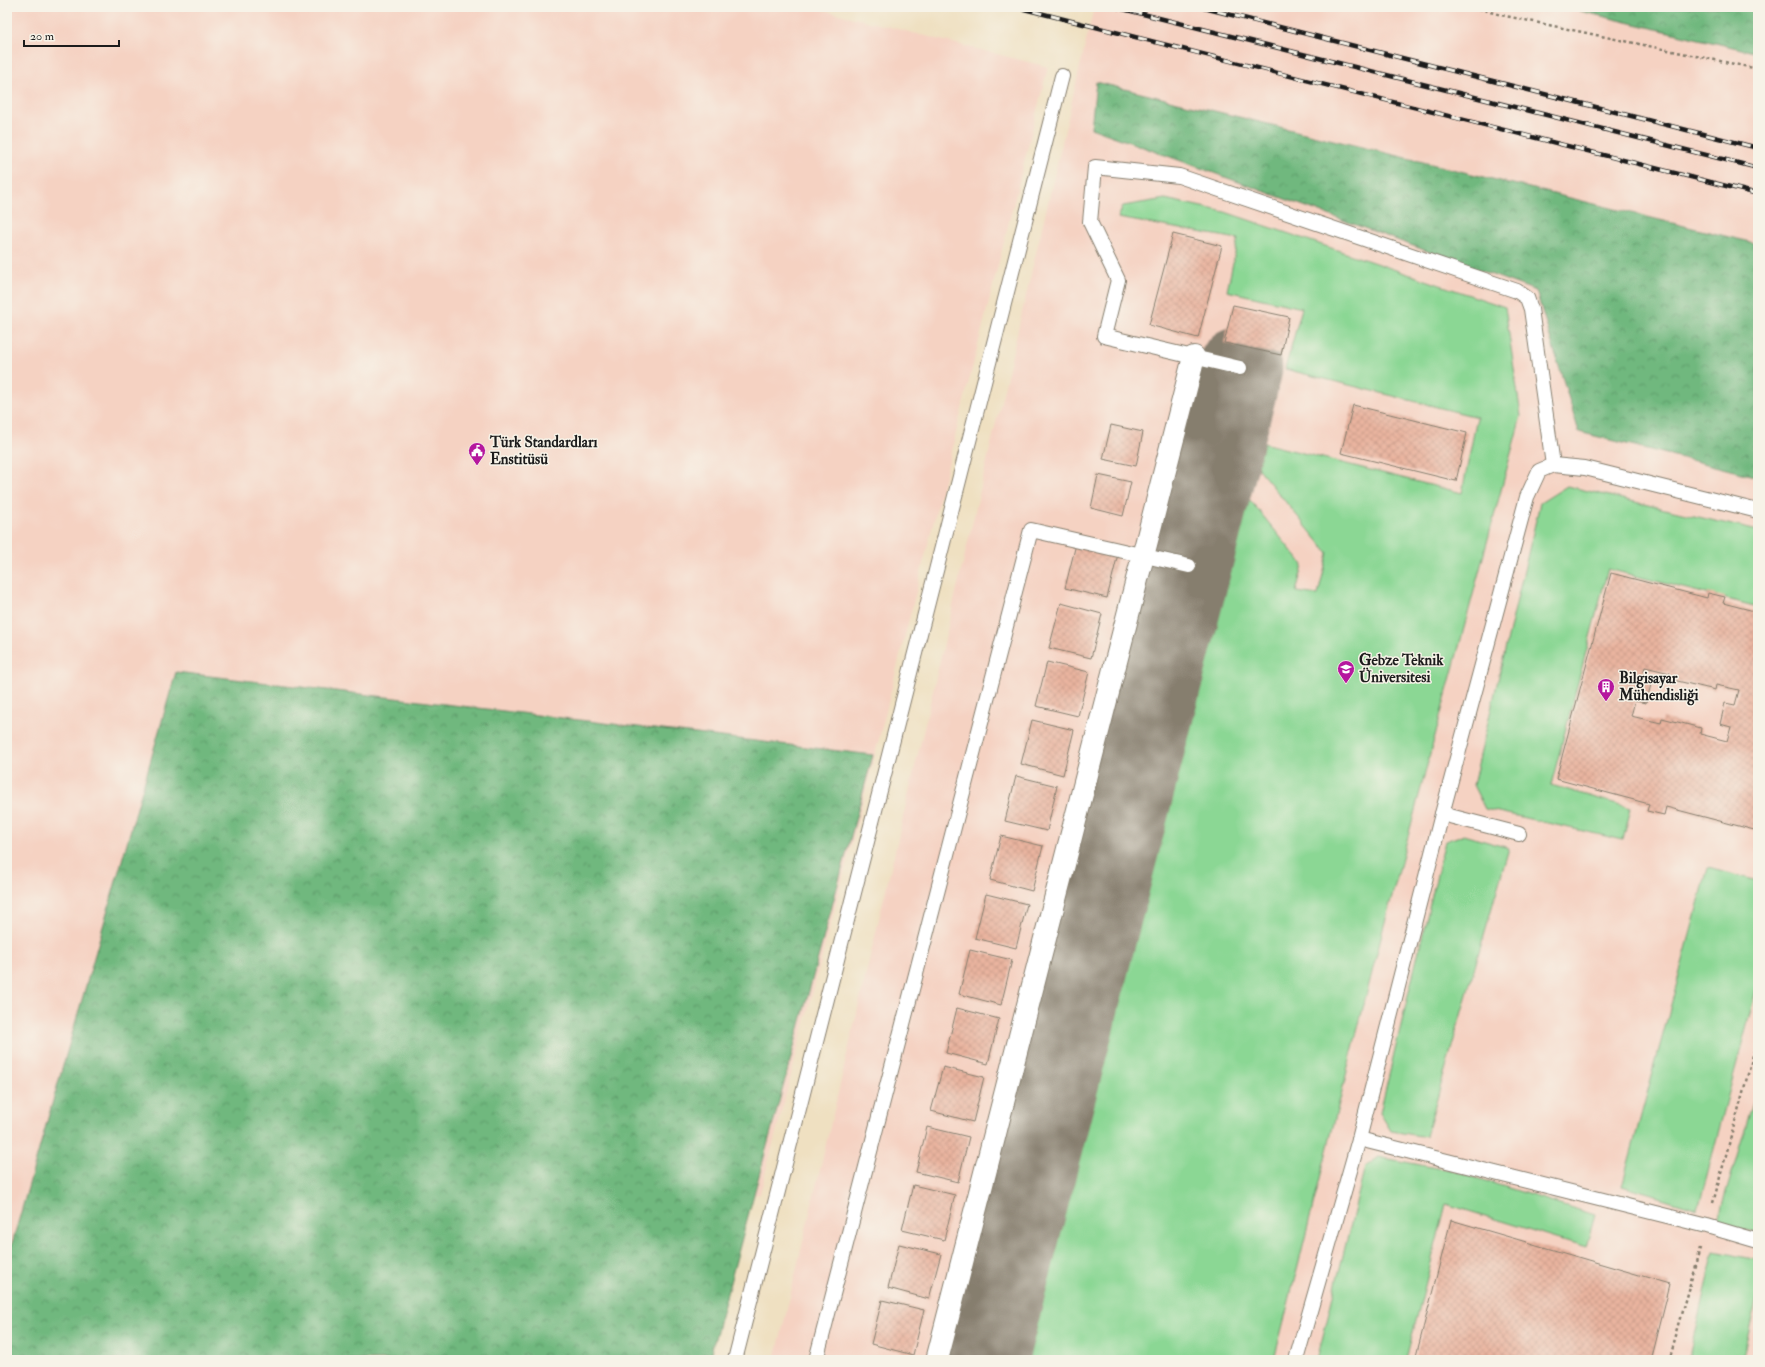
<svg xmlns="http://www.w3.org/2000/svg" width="1765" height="1367" font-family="'IM FELL Double Pica',serif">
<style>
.built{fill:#f5d2c2}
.green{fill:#8bd794;stroke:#547a58}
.forest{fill:url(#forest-crowns);stroke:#466a4d}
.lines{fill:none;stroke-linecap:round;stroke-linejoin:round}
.taxiway{stroke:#867e6e;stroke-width:85}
.building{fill:url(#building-cross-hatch);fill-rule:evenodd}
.service-casing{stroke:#867e6e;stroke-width:16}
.pedestrian-casing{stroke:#867e6e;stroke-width:24}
.path{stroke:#867e6e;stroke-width:2.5;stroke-dasharray:3 3;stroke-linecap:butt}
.service{stroke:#fff;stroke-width:14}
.pedestrian{stroke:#fff;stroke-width:22}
.rail-casing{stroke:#1c1c1c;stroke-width:4.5}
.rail{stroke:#f7f3e8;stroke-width:3;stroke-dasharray:9;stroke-linecap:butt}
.labels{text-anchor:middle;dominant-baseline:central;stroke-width:3;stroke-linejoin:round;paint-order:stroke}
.poi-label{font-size:15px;font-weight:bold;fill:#1c1c1c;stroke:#f7f3e8;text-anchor:start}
</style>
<defs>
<pattern id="forest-crowns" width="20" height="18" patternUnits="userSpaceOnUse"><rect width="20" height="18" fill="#70b87e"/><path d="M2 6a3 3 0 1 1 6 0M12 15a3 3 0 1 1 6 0" fill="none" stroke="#5b9566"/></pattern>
<pattern id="building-cross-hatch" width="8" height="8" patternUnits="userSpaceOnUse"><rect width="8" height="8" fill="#e9b49f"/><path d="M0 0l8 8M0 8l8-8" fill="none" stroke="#c79a88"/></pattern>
</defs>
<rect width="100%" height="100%" fill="#f7f3e8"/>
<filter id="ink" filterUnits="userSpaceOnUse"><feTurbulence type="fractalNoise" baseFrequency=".025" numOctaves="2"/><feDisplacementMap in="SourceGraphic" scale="8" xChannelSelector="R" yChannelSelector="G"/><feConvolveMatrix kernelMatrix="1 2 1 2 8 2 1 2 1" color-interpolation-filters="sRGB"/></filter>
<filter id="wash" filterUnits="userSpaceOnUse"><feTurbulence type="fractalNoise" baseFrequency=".012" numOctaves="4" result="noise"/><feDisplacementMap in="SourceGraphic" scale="16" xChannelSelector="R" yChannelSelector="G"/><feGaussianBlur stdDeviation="0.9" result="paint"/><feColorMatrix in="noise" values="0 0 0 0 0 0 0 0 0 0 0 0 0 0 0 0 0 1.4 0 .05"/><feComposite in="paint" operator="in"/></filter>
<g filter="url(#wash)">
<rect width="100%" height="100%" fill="#efe0c1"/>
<g class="built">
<path d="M7 7H811L1048 67 878 743 760 1194 7 1298Z"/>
<path d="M1094 7H1758V1360H775Z"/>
</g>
<g class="green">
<path d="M1165 199 1225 212 1505 307 1521 416 1382 933 1274 1360H1023L1241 489 1303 565 1296 592 1318 595 1328 553 1250 459 1255 441 1462 493 1477 417 1285 369 1302 308 1227 291 1238 239 1118 218 1123 206Z"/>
<path d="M1567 486 1758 531V607L1608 569 1551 785 1631 808 1623 840 1485 809 1473 785 1540 503Z"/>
<path d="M1463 835 1509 848 1426 1137 1391 1131 1380 1113 1445 841Z"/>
<path d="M1708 868 1758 881V983L1698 1209 1622 1186Z"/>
<path d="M1758 1085V1233L1717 1223Z"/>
<path d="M1379 1157 1457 1172 1595 1215 1586 1247 1446 1204 1406 1360H1317L1365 1167Z"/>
<path d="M1714 1251 1758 1260V1294L1742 1360H1688Z"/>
</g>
<g class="forest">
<path d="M1563 7H1758V53Z"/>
<path d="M1096 82 1758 244V477L1579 432 1536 291 1091 128Z"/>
<path d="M176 672 873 755 709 1360H7V1261Z"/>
</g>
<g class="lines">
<path class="taxiway" d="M985 1360 1240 368"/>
</g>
<g id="blocks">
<g class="building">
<path d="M1173 234 1222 246 1198 338 1149 325Z"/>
<path d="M1233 305 1289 317 1281 355 1224 343Z"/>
<path d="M1353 405 1467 433 1456 481 1341 453Z"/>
<path d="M1111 425 1143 432 1136 466 1103 459Z"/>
<path d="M1098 475 1131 482 1123 516 1091 508Z"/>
<path d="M1076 544 1118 554 1107 598 1065 588Z"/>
<path d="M1611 573 1707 598 1708 593 1725 597 1723 603 1758 612V831L1666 807 1664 815 1647 811 1649 804 1556 779ZM1645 667 1670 673 1669 679 1715 690 1716 685 1739 690 1735 705 1725 703 1720 724 1731 727 1727 741 1700 734 1701 728 1662 718 1661 723 1631 716 1635 701 1646 703 1652 681 1642 678Z"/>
<path d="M1061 603 1102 614 1091 658 1049 648Z"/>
<path d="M1047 662 1089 672 1078 716 1036 706Z"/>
<path d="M1032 720 1074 730 1063 775 1021 764Z"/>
<path d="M1016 776 1057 786 1047 831 1005 821Z"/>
<path d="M1001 836 1043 846 1032 891 990 880Z"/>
<path d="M986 894 1027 904 1016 948 975 938Z"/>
<path d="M970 950 1012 960 1001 1005 959 994Z"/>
<path d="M957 1008 999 1019 988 1064 946 1053Z"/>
<path d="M943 1067 984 1077 973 1122 931 1111Z"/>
<path d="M927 1127 969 1137 958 1182 916 1172Z"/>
<path d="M913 1185 955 1195 944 1240 902 1230Z"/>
<path d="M1451 1220 1670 1284 1651 1360H1415Z"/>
<path d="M899 1244 941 1254 929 1299 888 1288Z"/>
<path d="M882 1300 924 1310 913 1355 871 1344Z"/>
</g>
</g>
</g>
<g filter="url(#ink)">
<use href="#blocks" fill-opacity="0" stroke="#867e6e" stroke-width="1"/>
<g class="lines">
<defs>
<g id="service">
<path d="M1240 368 1104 336 1118 280 1090 222 1095 167 1179 176 1517 291 1527 298 1531 309 1553 465"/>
<path d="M1442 814 1519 834"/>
<path d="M1359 1139 1707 1226 1758 1241"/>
<path d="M735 1360 1062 76"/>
<path d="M816 1360 1031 530 1189 566"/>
<path d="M1296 1360 1359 1139 1442 814 1527 497 1539 471 1553 465 1585 468 1758 511"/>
</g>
<path id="pedestrian" d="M937 1360 1194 357"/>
</defs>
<use href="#service" class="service-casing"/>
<use href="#pedestrian" class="pedestrian-casing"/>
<g class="path">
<path d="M1473 7 1501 15 1758 69"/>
<path d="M1713 1203 1758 1037"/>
<path d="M1668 1360 1700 1248"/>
</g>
<use href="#service" class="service"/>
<use href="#pedestrian" class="pedestrian"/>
<defs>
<g id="rail">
<path d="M1016 7 1758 194"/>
<path d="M1115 7 1758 168"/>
<path d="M1200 7 1758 148"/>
</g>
</defs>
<use href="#rail" class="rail-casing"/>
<use href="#rail" class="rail"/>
</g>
</g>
<defs>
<symbol id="civic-pin" viewBox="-11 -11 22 30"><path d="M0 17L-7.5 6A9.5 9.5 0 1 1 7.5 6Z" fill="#b5179e" stroke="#f7f3e8"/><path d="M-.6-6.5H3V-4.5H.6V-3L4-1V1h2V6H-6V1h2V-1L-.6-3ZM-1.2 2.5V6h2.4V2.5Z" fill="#fff"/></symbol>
<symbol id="university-pin" viewBox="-11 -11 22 30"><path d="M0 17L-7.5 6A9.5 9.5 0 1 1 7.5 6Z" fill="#b5179e" stroke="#f7f3e8"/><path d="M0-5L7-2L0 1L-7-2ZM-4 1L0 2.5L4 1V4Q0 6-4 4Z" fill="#fff"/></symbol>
<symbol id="building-pin" viewBox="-11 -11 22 30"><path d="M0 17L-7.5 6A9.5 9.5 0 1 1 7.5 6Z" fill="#b5179e" stroke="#f7f3e8"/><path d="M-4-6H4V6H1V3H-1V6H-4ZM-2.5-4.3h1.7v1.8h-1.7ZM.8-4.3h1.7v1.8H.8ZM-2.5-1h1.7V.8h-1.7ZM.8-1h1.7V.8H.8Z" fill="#fff"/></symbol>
</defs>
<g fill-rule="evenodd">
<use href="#civic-pin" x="467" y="441" width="20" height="27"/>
<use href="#university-pin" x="1336" y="659" width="20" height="27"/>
<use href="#building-pin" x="1596" y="677" width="20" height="27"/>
</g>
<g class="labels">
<g class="poi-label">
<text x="490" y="442">Türk Standardları<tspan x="490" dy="17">Enstitüsü</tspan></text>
<text x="1359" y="660">Gebze Teknik<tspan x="1359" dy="17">Üniversitesi</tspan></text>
<text x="1619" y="678">Bilgisayar<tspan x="1619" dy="17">Mühendisliği</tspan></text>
</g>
</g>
<rect width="1765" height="1367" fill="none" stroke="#f7f3e8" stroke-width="24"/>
<path d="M24 40v6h95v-6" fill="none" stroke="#1c1c1c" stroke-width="2"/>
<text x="30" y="40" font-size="12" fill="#1c1c1c" stroke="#f7f3e8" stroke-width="3" paint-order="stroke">20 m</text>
</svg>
